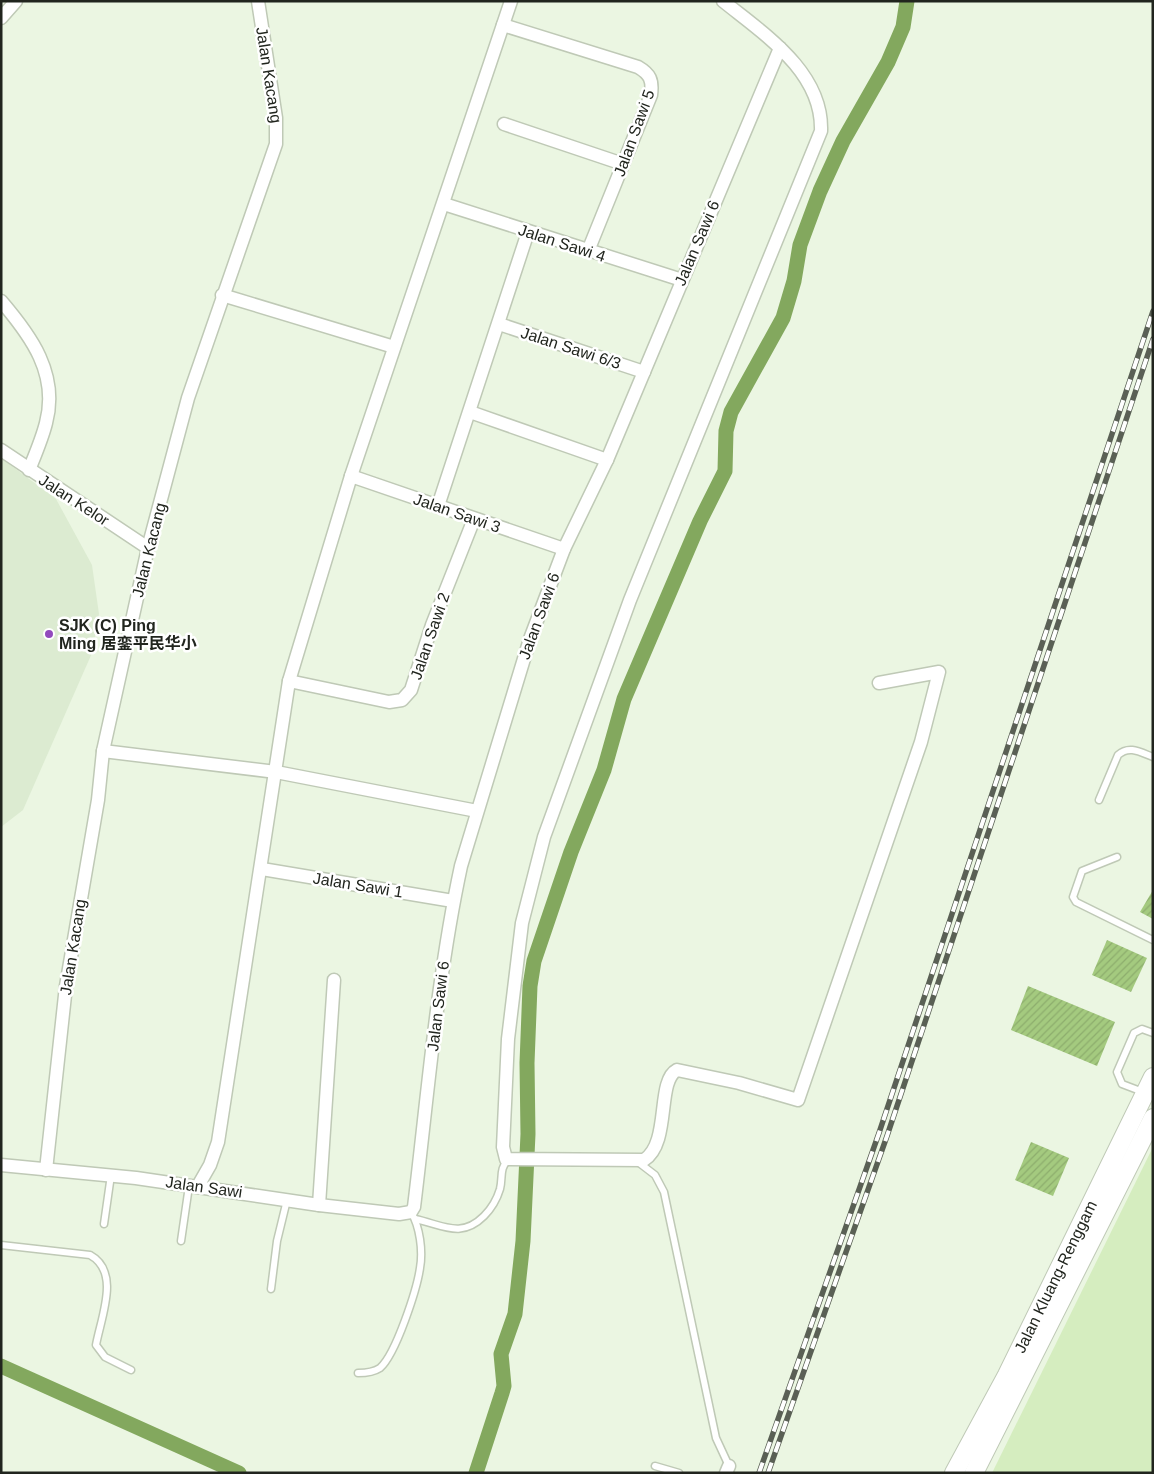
<svg xmlns="http://www.w3.org/2000/svg" width="1154" height="1474" font-family="Helvetica,'Noto Sans SC',sans-serif">
<style>
.built{fill:#dcebd1}
.grass{fill:#d5edbf}
.lines{fill:none;stroke-linecap:round;stroke-linejoin:round}
.canal{stroke:#83a85e;stroke-width:15}
.building{fill:url(#building-hatch)}
.service-casing{stroke:#bfc9b6;stroke-width:9}
.minor-casing{stroke:#bfc9b6;stroke-width:15}
.secondary-casing{stroke:#bfc9b6;stroke-width:20}
.service{stroke:#fff;stroke-width:6}
.minor{stroke:#fff;stroke-width:12}
.secondary{stroke:#fff;stroke-width:18}
.rail-casing{stroke:#5a6055;stroke-width:5.5}
.rail{stroke:#fff;stroke-width:4;stroke-dasharray:11;stroke-linecap:butt}
.poi-dot{fill:#924abd;stroke:#fff;stroke-width:2}
.labels{text-anchor:middle;dominant-baseline:central;stroke-width:5;stroke-linejoin:round;paint-order:stroke}
.street-label{font-size:16px;fill:#21251e;stroke:#fff}
.poi-label{font-size:16px;font-weight:bold;fill:#21251e;stroke:#fff;text-anchor:start}
</style>
<defs>
<pattern id="building-hatch" width="6" height="6" patternUnits="userSpaceOnUse" patternTransform="scale(1.25)"><rect width="6" height="6" fill="#a4ca7f"/><path d="M-1 1l2-2M0 6l6-6M5 7l2-2" fill="none" stroke="#8dad6d"/></pattern>
</defs>
<rect width="100%" height="100%" fill="#ebf6e2"/>
<path class="built" d="M1 458 56 499 92 565 99 614 92 653 23 810 1 827Z"/>
<path class="grass" d="M1153 1147V1473H992Z"/>
<g class="lines">
<g class="canal">
<path d="M1 1366 239 1473"/>
<path d="M476 1473 502 1393 504 1386 501 1354 515 1314 523 1241 528 1134 527 1063 530 986 534 961 571 852 604 770 624 699 700 521 725 471 726 431 731 412 783 318 794 281 800 245 820 191 843 141 888 62 903 27 907 1"/>
</g>
</g>
<g class="building">
<path d="M1153 890V919L1140 912Z"/>
<path d="M1107 940 1147 958 1131 992 1092 975Z"/>
<path d="M1028 986 1115 1022 1097 1066 1011 1030Z"/>
<path d="M1031 1142 1069 1158 1053 1196 1015 1180Z"/>
</g>
<g class="lines">
<defs>
<g id="service">
<path d="M1099 800 1118 755C1129 745 1140 752 1153 757"/>
<path d="M1117 857 1082 871 1073 897 1076 902 1153 940"/>
<path d="M1143 1092 1122 1084 1117 1072 1134 1033 1142 1029 1153 1033"/>
<path d="M638 1162 655 1175 664 1192 716 1438 729 1466"/>
<path d="M415 1219C443 1225 461 1239 484 1216 492 1208 497 1199 500 1189 503 1177 499 1169 508 1160"/>
<path d="M104 1224 111 1175"/>
<path d="M181 1241 189 1186"/>
<path d="M1 1245 90 1255C121 1272 101 1317 96 1345L105 1357 131 1370"/>
<path d="M271 1289 277 1241 287 1200"/>
<path d="M358 1373C365 1373 374 1372 380 1368 396 1354 417 1289 420 1268 423 1251 420 1227 411 1212"/>
<path d="M655 1466 679 1473"/>
</g>
<g id="minor">
<path d="M723 1C764 34 823 72 821 131L630 600 544 837 522 923 508 1039 503 1147 506 1159 644 1160C671 1143 656 1081 677 1070L739 1083 798 1100 921 742 939 672 879 683"/>
<path d="M1 18 16 1"/>
<path d="M503 25 638 67C650 74 653 80 651 95L588 251"/>
<path d="M504 124 623 164"/>
<path d="M444 204 682 280"/>
<path d="M222 295 394 347"/>
<path d="M1 301C31 336 59 374 46 423 42 439 35 455 29 470"/>
<path d="M499 324 644 372"/>
<path d="M470 412 607 460"/>
<path d="M1 450 148 548"/>
<path d="M351 476 564 549"/>
<path d="M438 506 528 232"/>
<path d="M289 681 389 702 402 700 411 690 432 625 474 519"/>
<path d="M103 751 276 772 477 811"/>
<path d="M262 869 453 901"/>
<path d="M1 1165 136 1178 319 1205 399 1214 411 1212 414 1207C428 1093 437 978 461 866L530 639 564 549 607 460 780 48"/>
<path d="M46 1170 66 986 98 800 103 751 148 548 188 398 276 144V118L258 1"/>
<path d="M198 1186 210 1165 218 1142 289 681 351 476 511 1"/>
<path d="M319 1205 334 980"/>
<path d="M726 1473 729 1466"/>
</g>
<g id="secondary">
<path id="s1" d="M954 1473 1007 1375 1153 1077"/>
<path d="M974 1473 1153 1118"/>
</g>
</defs>
<use href="#service" class="service-casing"/>
<use href="#minor" class="minor-casing"/>
<use href="#secondary" class="secondary-casing"/>
<use href="#service" class="service"/>
<use href="#minor" class="minor"/>
<use href="#secondary" class="secondary"/>
<defs>
<g id="rail">
<path d="M759 1473 879 1133 1153 311"/>
<path d="M768 1473 887 1136 1153 339"/>
</g>
</defs>
<use href="#rail" class="rail-casing"/>
<use href="#rail" class="rail"/>
</g>
<circle class="poi-dot" cx="49" cy="634" r="5"/>
<g class="labels">
<g class="street-label">
<text transform="translate(269 75) rotate(81)">Jalan Kacang</text>
<text transform="translate(634 133) rotate(-70)">Jalan Sawi 5</text>
<text transform="translate(562 243) rotate(18)">Jalan Sawi 4</text>
<text transform="translate(697 243) rotate(-67)">Jalan Sawi 6</text>
<text transform="translate(571 348) rotate(18)">Jalan Sawi 6/3</text>
<text transform="translate(74 500) rotate(33)">Jalan Kelor</text>
<text transform="translate(457 513) rotate(19)">Jalan Sawi 3</text>
<text transform="translate(149 550) rotate(-76)">Jalan Kacang</text>
<text transform="translate(539 616) rotate(-70)">Jalan Sawi 6</text>
<text transform="translate(430 636) rotate(-71)">Jalan Sawi 2</text>
<text transform="translate(358 885) rotate(9)">Jalan Sawi 1</text>
<text transform="translate(73 947) rotate(-81)">Jalan Kacang</text>
<text transform="translate(438 1006) rotate(-83)">Jalan Sawi 6</text>
<text transform="translate(204 1187) rotate(8)">Jalan Sawi</text>
<text stroke="none"><textPath href="#s1" startOffset="221">Jalan Kluang-Renggam</textPath></text>
</g>
<g class="poi-label">
<text x="59" y="625">SJK (C) Ping<tspan x="59" dy="18">Ming 居銮平民华小</tspan></text>
</g>
</g>
<rect width="1154" height="1474" fill="none" stroke="#21251e" stroke-width="5"/>
</svg>
